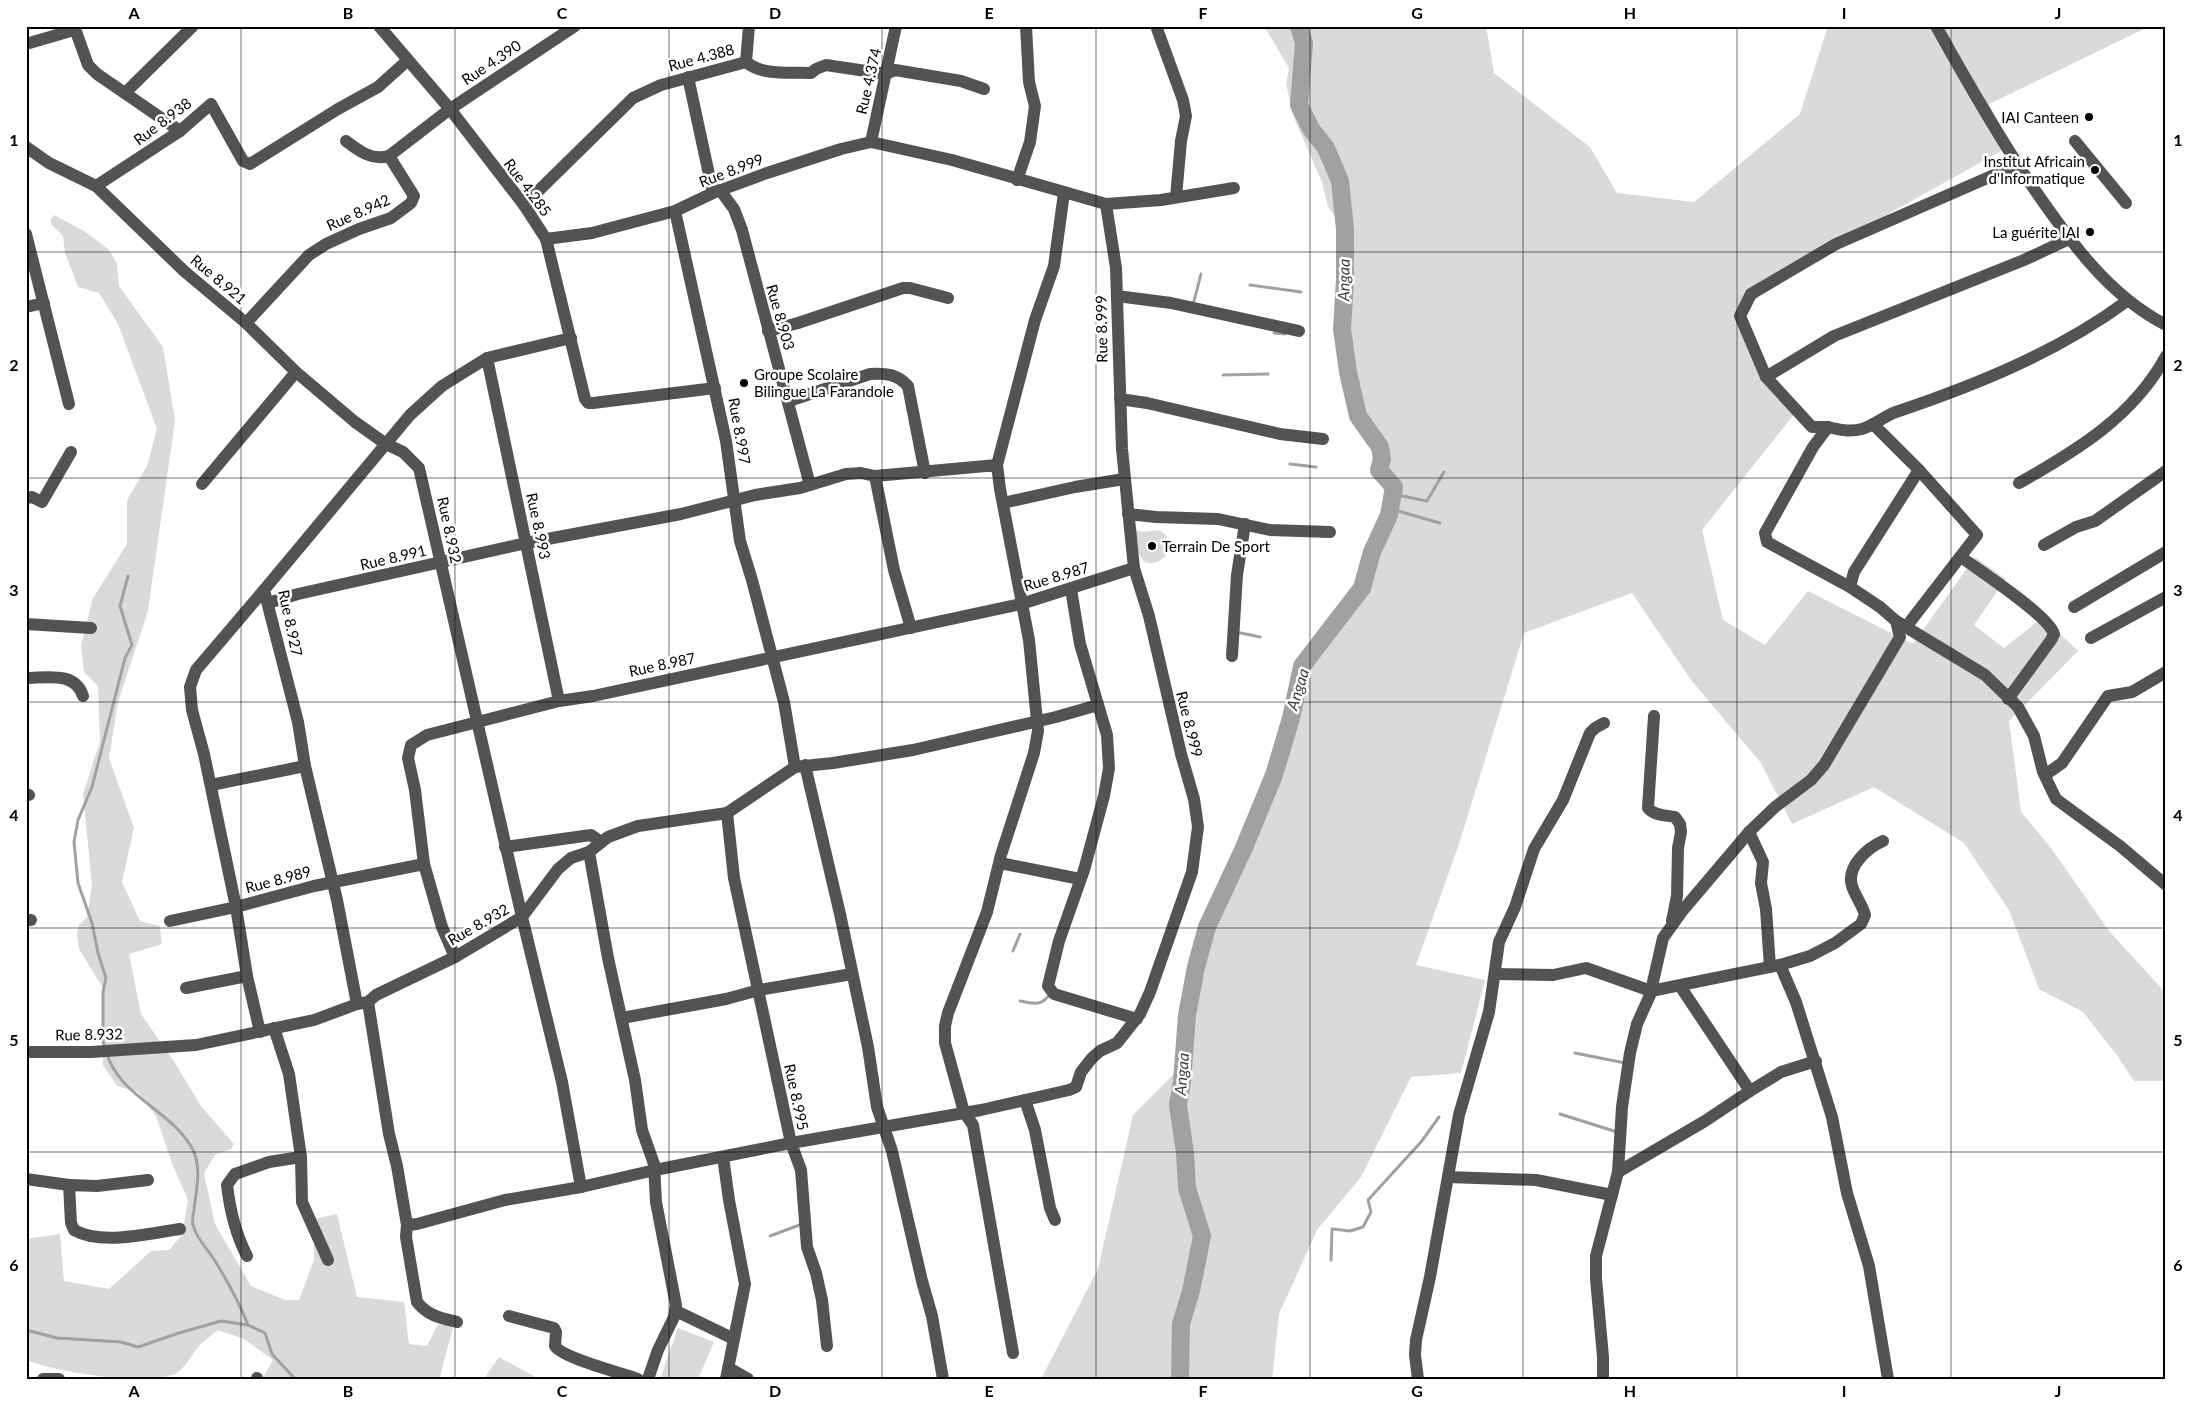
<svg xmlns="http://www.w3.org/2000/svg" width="2192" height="1405" font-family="Lato,sans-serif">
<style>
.green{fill:#dadada}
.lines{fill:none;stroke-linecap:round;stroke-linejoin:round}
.stream{stroke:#a1a1a1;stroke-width:3}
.river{stroke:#a1a1a1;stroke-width:18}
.minor{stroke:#535353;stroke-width:12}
.grid{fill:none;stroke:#000;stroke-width:1;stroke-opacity:0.55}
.poi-dot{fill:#000;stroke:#fff;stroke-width:2}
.labels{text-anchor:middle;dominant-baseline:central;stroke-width:5;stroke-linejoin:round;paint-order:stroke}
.street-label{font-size:15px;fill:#000;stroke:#fff}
.poi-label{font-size:15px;fill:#000;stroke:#fff;text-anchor:end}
.water-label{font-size:16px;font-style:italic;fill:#424242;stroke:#fff}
.neatline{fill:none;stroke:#000;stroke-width:2}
.grid-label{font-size:16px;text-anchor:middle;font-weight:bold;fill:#000}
</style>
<rect width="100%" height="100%" fill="#fff"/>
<g class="green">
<path d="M1264 26H1486L1494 73 1590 147 1617 193 1694 202 1800 114 1828 26H2150L1989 104 2010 146 1779 275 1740 316 1735 319 1796 412 1702 530 1723 620 1765 645 1808 591 1913 644 1975 557 2006 579 1974 625 2004 648 2043 617 2078 651 2009 721 2021 812 2051 848 2109 931 2163 990 2166 1001 2165 1081H2134L2116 1054 2083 1012 2039 989 2009 910 1964 843 1874 787 1792 824 1761 763 1691 680 1632 593 1524 633 1459 844 1416 965 1485 980 1461 1073 1411 1077 1361 1177 1317 1230 1279 1314 1272 1379H1041L1098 1269 1133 1115 1183 1065 1187 1015 1196 967 1207 927 1243 850 1274 775 1291 718 1302 666 1362 588 1372 552 1389 515 1394 487 1379 470 1382 459 1380 447 1358 416 1348 372 1342 329 1345 279V229L1328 207 1322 182 1294 118 1286 84 1289 68Z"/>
<path d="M54 215 84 231 108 249 117 263 119 286 163 347 175 420 148 611 118 702 109 758 134 828 122 882 140 921 160 926 162 944 129 954 141 1014 173 1060 201 1106 234 1144 231 1149 215 1155 204 1173 215 1224 251 1286 285 1300H299L314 1260V1219L337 1214 357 1297 404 1302 409 1344 427 1346 438 1324 453 1327 440 1377 444 1379H262L273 1360 244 1339 218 1330C212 1335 206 1339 200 1345 193 1353 185 1369 175 1374 144 1387 57 1372 26 1360V1239L60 1234 64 1281 109 1289 151 1251 169 1250 182 1235 188 1200 173 1166 156 1116 138 1092 117 1086 103 1065V988L79 949 77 934 79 925 87 917 92 885 83 794 100 741 98 686 84 672 81 645 93 598 127 544V500L147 466 157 429 118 324 99 293 78 287 65 253 63 236 51 224V219Z"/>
<path d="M1135 530C1153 537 1160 519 1171 545 1169 556 1156 567 1144 562L1137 550Z"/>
<path d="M678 1328 714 1342 698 1379H660Z"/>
<path d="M499 1357 534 1376 532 1379H484Z"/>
</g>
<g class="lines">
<g class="stream">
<path d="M1250 285 1301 292"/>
<path d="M1193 305 1201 274"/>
<path d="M1274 333 1285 334"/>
<path d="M1223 375 1268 374"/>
<path d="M1290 464 1316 467"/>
<path d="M1402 496 1427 501 1444 472"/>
<path d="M1398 511 1440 523"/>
<path d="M1236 632 1260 637"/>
<path d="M1013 951 1020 934"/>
<path d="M1020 1001C1032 1003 1041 1007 1049 995"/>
<path d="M105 1048 103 1042V992L106 978 98 953 92 923 78 883 74 842 78 820 92 787 125 658 132 645 120 606 128 576"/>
<path d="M1575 1053 1625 1063"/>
<path d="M107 1054C120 1097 173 1111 193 1150 202 1169 196 1190 194 1210 193 1215 192 1221 193 1225 197 1240 208 1249 215 1261 228 1282 239 1302 248 1325"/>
<path d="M1560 1114 1617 1132"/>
<path d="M770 1236 802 1224"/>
<path d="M1331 1260 1332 1229 1350 1231 1363 1227 1371 1212 1368 1200 1421 1142 1439 1117"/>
<path d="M26 1330 57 1338 121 1342 138 1347 179 1333 221 1321 248 1325 265 1333 272 1354 295 1379"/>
</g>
<path class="river" d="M1180 1379 1181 1324 1191 1291 1202 1236 1187 1188 1185 1153 1178 1105 1182 1082 1187 1015 1196 967 1207 927 1243 850 1274 775 1291 718 1302 666 1362 588 1372 552 1389 515 1394 487 1379 470 1382 459 1380 447 1358 416 1348 372 1342 329 1345 279V229L1340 181 1326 148 1311 129 1299 105 1304 43 1299 26"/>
<g class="minor">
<path d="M74 26 88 65 97 74 180 131"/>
<path d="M379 26 450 109 524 205 546 239 585 399 588 403H593L715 388"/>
<path d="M1156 26 1183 100 1186 116 1181 141 1176 197"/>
<path d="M1936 26C1966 80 1996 133 2030 183 2068 238 2106 294 2166 325"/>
<path d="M26 44 74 30"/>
<path d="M746 62 749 26"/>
<path d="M688 77 713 193"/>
<path d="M125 93 193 26"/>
<path d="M346 141C359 151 372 161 389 156"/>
<path d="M2075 141 2126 203"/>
<path d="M871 142 896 26"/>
<path d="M26 147 49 163 96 186 184 271 246 323 296 372 355 422 386 444 403 452 419 468 522 917 455 957 376 995 368 1002 357 1004 314 1020 196 1045 91 1052H26"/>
<path d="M1017 180 1030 142 1035 106 1029 82 1026 26"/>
<path d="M96 186 180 131 211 104 243 161 250 164 338 109 378 87 408 60"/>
<path d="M720 190 734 209 742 230 810 485"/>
<path d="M1106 204 1161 200 1234 188"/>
<path d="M524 205 633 98 661 85 746 62C763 76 789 72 811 73L816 69 826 65 886 74 895 70 961 81 984 89"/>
<path d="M675 211 726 441 740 541 752 580 784 702 795 767"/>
<path d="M26 234 69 404"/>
<path d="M546 239 592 233 675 211 713 193 764 174 841 149 871 142 952 160 1106 204 1116 268 1122 449 1134 568 1149 616 1181 754 1194 799 1198 827 1192 872 1150 992 1140 1014 1117 1043 1100 1051 1092 1058 1081 1072 1076 1087 1069 1090 981 1110 791 1143 801 1170 807 1247 816 1273 822 1300 827 1346"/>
<path d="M1117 296 1171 303 1299 331"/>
<path d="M26 307 44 303"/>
<path d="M246 323 309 255 326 244 359 229 391 218 411 203 414 196 389 156 450 109 575 26"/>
<path d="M768 331 798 323 903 288H910L948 298"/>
<path d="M487 358 559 701"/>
<path d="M1766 377 1834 336 2024 260 2069 239"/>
<path d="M1120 399 1147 403 1280 434 1323 439"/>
<path d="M789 401 870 374C886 373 897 374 908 386L925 473"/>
<path d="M1873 424 1919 470"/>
<path d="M1828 427H1812L1766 377 1740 316 1751 294 1836 244 2017 165"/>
<path d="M997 465 1035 320 1054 266 1064 193"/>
<path d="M875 476 894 570 911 628"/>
<path d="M2019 483C2076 451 2134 416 2166 356"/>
<path d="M202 484 296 372"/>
<path d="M26 498 32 497 42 502 71 452"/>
<path d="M1003 503 1075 487 1124 479"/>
<path d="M1128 514 1156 517 1218 519 1270 530 1330 532"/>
<path d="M2044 545 2076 527 2095 521 2166 471"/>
<path d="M1961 557C1980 571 2048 615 2054 634L2051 640 2008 699"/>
<path d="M1850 587 1854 572 1919 470 1977 535 1906 627"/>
<path d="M1071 589 1080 644 1107 735 1109 768 1104 796 1084 870 1059 941 1048 986 1054 994 1137 1019"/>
<path d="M268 603 298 594 526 543 681 514 755 495 800 488 846 474 861 473 875 476 997 465 1000 489 1029 640 1038 731 1034 753 1001 855 987 912 948 1013 945 1026V1043L964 1112 973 1125 1013 1353"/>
<path d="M2074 607 2166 552"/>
<path d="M1896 621 1985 675 2018 707 2034 736 2043 772 2056 799 2120 846 2166 885"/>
<path d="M26 624 91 628"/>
<path d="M2091 638 2166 597"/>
<path d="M1232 656 1237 575 1245 524"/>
<path d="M26 678C47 678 75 671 83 696"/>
<path d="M1654 716 1648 808C1654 816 1666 815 1675 817L1680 824 1681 832 1678 848 1677 896 1672 921"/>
<path d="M805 765 840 914 868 1047 877 1107 892 1151 922 1281 932 1316 943 1379"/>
<path d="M2045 775 2062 763 2108 696 2132 692 2166 672"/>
<path d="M211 785 305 766"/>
<path d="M26 794 29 795"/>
<path d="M727 813 734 878 791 1143 655 1170 581 1187 562 1082 522 917 558 869 571 858 589 852 608 837 638 826Z"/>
<path d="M727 813 795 767 833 763 913 750 1056 717 1098 705"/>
<path d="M1749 832 1763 862 1761 883 1766 909 1770 967"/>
<path d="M505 847 591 835 601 842"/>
<path d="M589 852 608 958 635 1080 642 1130 654 1164 656 1202 676 1305 674 1317 658 1350 648 1379"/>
<path d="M1000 863 1080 879"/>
<path d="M26 920H31"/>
<path d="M170 921 236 907 204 754 192 710 190 687 196 670 264 590"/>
<path d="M455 957 442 927 424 864 415 790 408 758 411 745 427 735 559 701 593 696 1021 604 1134 568"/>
<path d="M1780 965 1810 956 1835 943 1861 924 1865 915C1862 904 1855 896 1852 886 1846 867 1867 848 1883 841"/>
<path d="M1495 974 1553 975 1586 968 1651 991 1780 965 1796 1002 1832 1117 1847 1193 1869 1266 1888 1379"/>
<path d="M1680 986 1750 1091 1781 1072 1816 1061"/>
<path d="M186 988 247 976"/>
<path d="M368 1002 389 1134 397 1166 407 1225 406 1237 417 1302C428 1316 441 1318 457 1322"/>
<path d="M357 1004 337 900 305 766 298 722 264 590 410 415 442 386 487 358 571 338"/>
<path d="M622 1018 726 999 759 990 852 974"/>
<path d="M274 1028 289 1074 301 1157 302 1202 328 1260"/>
<path d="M260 1032 247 976 236 907 314 886 424 864"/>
<path d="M1025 1100 1035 1130 1050 1208 1055 1220"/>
<path d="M723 1157 729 1200 745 1284 726 1379"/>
<path d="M1618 1172 1705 1121 1750 1091"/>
<path d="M1448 1177 1536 1180 1612 1195"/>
<path d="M26 1179 69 1185 71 1223 74 1230C102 1246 150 1233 180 1229"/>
<path d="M69 1185 97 1186 148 1180"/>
<path d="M407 1225 417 1224 505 1200 581 1187"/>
<path d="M247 1256C235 1233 230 1211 227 1185L235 1174 269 1162 301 1157"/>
<path d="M676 1311 734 1339"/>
<path d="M509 1316 554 1328 556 1332 555 1346C562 1358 622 1373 638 1379"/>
<path d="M729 1368 748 1379"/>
<path d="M43 1379H59"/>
<path d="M257 1379V1378"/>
<path d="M1418 1379 1415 1355 1416 1340 1430 1277 1459 1115 1489 1012 1499 942 1515 907 1534 849 1563 800 1590 733 1595 728 1604 723"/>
<path d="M1603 1379V1357L1596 1279V1256L1618 1172 1622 1107 1630 1053 1637 1024 1650 995 1663 938 1683 910 1750 831 1775 807 1811 780 1824 765 1900 637 1896 621 1880 607 1850 587 1767 542 1765 533 1813 447 1828 427C1840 430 1850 432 1862 429 1874 426 1884 416 1896 412 1976 385 2058 352 2127 301"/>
</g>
</g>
<path class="grid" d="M241 26V1379M455 26V1379M669 26V1379M882 26V1379M1096 26V1379M1310 26V1379M1523 26V1379M1737 26V1379M1951 26V1379M26 252H2166M26 478H2166M26 702H2166M26 928H2166M26 1152H2166"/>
<g class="poi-dot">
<circle cx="2089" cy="117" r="5"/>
<circle cx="2095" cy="170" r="5"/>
<circle cx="2090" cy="232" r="5"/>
<circle cx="744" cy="383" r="5"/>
<circle cx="1152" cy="546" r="5"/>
</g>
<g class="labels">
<g class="street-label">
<text transform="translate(701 57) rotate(-15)">Rue 4.388</text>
<text transform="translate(491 62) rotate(-34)">Rue 4.390</text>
<text transform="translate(868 81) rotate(-77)">Rue 4.374</text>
<text transform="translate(162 121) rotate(-37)">Rue 8.938</text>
<text transform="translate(731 170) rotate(-21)">Rue 8.999</text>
<text transform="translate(528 187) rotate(53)">Rue 4.285</text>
<text transform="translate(358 212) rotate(-24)">Rue 8.942</text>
<text transform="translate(219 279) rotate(40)">Rue 8.921</text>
<text transform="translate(781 317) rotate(74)">Rue 8.903</text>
<text transform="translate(1101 329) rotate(-91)">Rue 8.999</text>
<text transform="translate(740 431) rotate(80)">Rue 8.997</text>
<text transform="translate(539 526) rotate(78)">Rue 8.993</text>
<text transform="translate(450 530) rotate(78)">Rue 8.932</text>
<text transform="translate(393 557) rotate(-13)">Rue 8.991</text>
<text transform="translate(1056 576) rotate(-17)">Rue 8.987</text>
<text transform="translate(291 623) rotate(78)">Rue 8.927</text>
<text transform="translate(662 664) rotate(-12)">Rue 8.987</text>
<text transform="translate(1190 724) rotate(76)">Rue 8.999</text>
<text transform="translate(278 879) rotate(-15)">Rue 8.989</text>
<text transform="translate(478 924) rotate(-30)">Rue 8.932</text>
<text transform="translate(89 1034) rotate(-1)">Rue 8.932</text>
<text transform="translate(797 1097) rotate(78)">Rue 8.995</text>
</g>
<g class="poi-label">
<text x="2079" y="117">IAI Canteen</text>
<text x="2085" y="161">Institut Africain<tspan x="2085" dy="17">d'Informatique</tspan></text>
<text x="2080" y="232">La guérite IAI</text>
<text x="754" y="374" text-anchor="start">Groupe Scolaire<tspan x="754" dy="17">Bilingue La Farandole</tspan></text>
<text x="1162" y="546" text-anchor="start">Terrain De Sport</text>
</g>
<g class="water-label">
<text transform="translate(1343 280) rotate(-89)">Angaa</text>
<text transform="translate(1297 689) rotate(-73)">Angaa</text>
<text transform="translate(1181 1074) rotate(-85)">Angaa</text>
</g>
</g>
<rect width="2192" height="1405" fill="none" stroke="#ffffff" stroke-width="55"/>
<rect x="28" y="28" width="2136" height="1350" class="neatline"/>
<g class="grid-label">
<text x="134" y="19">A</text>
<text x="348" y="19">B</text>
<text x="562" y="19">C</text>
<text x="775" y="19">D</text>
<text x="989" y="19">E</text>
<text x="1203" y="19">F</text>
<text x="1417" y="19">G</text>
<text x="1630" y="19">H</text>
<text x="1844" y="19">I</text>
<text x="2058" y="19">J</text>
<text x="14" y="146">1</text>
<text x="2178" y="146">1</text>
<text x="14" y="371">2</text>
<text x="2178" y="371">2</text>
<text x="14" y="596">3</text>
<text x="2178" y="596">3</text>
<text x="14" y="821">4</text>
<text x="2178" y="821">4</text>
<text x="14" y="1046">5</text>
<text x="2178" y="1046">5</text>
<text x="14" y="1271">6</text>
<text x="2178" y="1271">6</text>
<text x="134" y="1397">A</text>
<text x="348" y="1397">B</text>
<text x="562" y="1397">C</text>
<text x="775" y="1397">D</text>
<text x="989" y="1397">E</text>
<text x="1203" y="1397">F</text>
<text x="1417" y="1397">G</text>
<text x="1630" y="1397">H</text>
<text x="1844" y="1397">I</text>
<text x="2058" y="1397">J</text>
</g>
</svg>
